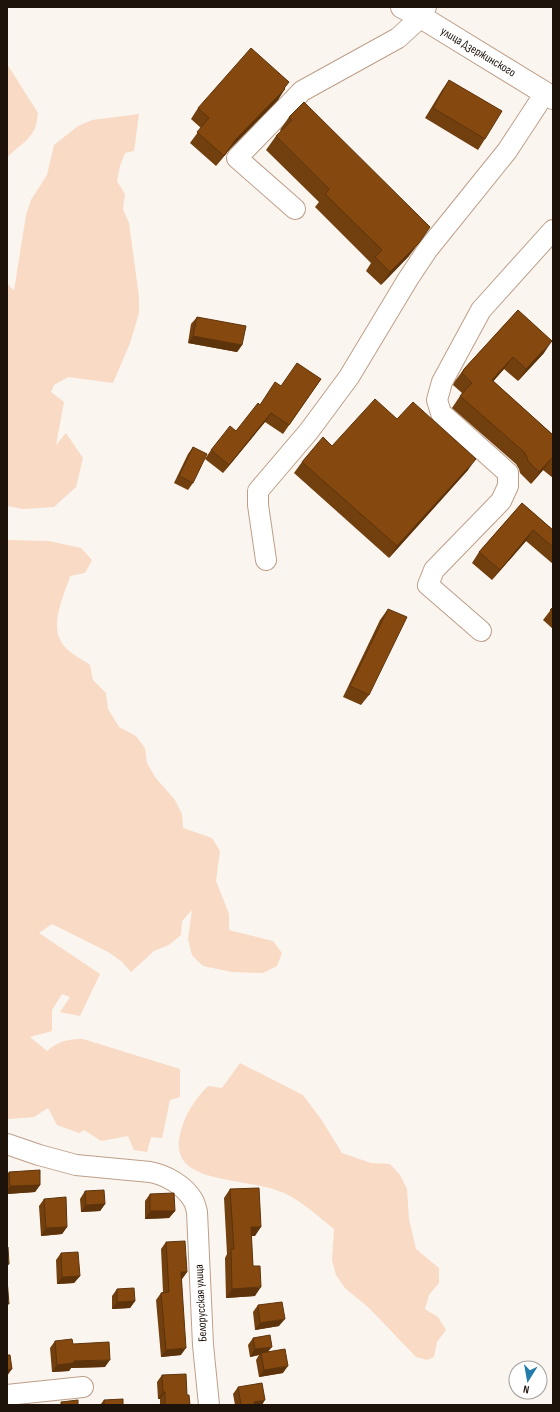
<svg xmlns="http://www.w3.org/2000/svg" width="560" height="1412" font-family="'Sofia Sans Condensed',sans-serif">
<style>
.green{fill:#f8dac5}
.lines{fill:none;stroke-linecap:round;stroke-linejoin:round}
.minor-casing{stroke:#bd9f89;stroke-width:22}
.major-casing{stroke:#bd9f89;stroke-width:24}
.minor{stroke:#fff;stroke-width:20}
.major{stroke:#fff;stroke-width:22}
.wall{fill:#723f0e}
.shaded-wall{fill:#5d330b}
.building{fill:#854910;stroke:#5d330b}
.labels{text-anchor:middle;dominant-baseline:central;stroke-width:4;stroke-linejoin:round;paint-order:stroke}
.street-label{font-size:12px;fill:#1e130b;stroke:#fff}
</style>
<rect width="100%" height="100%" fill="#fbf5f0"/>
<g class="green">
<path d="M7 64 38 113C37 118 37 124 35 128 29 142 16 147 7 158Z"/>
<path d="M139 114 134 151 125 153 120 166 117 181 125 194 123 209 129 223 139 297V313L130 343 113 383 68 377 54 385 51 392 64 402 56 445 66 433 83 458 76 487 54 507 23 509 7 506V283L14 291 26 215 31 200 47 175 54 145 78 126 92 120Z"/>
<path d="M7 540 49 541 81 548 92 560 85 573 70 576C64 597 47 627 65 647 71 654 82 659 90 665L93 680 106 693 108 709 119 727 136 736 145 748 147 763 155 777 175 800 182 814 183 828 212 838 220 851 216 881 229 914V930L273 941 282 953 277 966 263 973 232 972 203 966 192 955 188 939 192 910 182 921 181 935 169 945 154 951 131 972 121 961 108 952 52 924 39 933 100 974 80 1016 60 1012 70 997 62 994 52 1010V1031L30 1037 47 1051C59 1041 67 1039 83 1039L180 1069V1097L170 1100 162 1138 151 1137 147 1152 134 1150 128 1136 101 1141 84 1130 79 1133 57 1125 48 1108 34 1117 9 1119 7 1118Z"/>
<path d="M240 1063 303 1095 321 1119 342 1153 371 1163 390 1164 400 1175 407 1189 409 1219 416 1249 439 1268V1283L429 1295 425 1309 438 1317 446 1330 437 1342 434 1357 427 1360 416 1357 369 1308 345 1288 336 1275 332 1260 334 1229C316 1215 298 1197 276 1190 261 1185 244 1183 228 1180 204 1175 172 1169 180 1135 184 1116 194 1100 208 1086L222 1088Z"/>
</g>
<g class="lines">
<defs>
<g id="minor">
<path d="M295 209 237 158 302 91 398 38 421 17 426 7"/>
<path d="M266 560 258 505V491L309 431 349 377 408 279 428 249 507 151 545 93"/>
<path d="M481 631 428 585 434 570 501 501 508 486V473L441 413 437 400 442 382 481 310 553 230"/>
<path d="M7 1144 39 1155 76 1165 150 1172C166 1175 184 1185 193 1200 195 1203 196 1208 197 1212L203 1345 209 1405"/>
<path d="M7 1395 83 1387"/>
</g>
<path id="major" d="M402 7 421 17 553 98"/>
</defs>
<use href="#minor" class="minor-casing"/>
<use href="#major" class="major-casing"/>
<use href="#minor" class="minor"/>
<use href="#major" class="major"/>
</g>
<g class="wall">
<path d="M449 80 485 139 478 150 425 118 442 90Z"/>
<path d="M284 88 278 100 229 150 216 166 190 143 201 128 191 119 198 108Z"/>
<path d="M289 117 409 256 381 285 366 271 371 263 315 207 319 202 266 150 276 136 281 131 280 130Z"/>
<path d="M518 310 544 353 518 381 504 369 493 381 553 435V478L543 470 531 484 520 473 519 469 516 464 452 408 462 393 453 385 455 381 464 369Z"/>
<path d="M197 317 242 345 237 352 188 343 191 324Z"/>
<path d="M321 379 283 434 265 422 223 473 205 459 211 450 236 431 260 405 281 386Z"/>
<path d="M397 419 468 470 389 558 294 473 302 462 332 446Z"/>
<path d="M193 447V483L188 490 174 483 188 454Z"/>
<path d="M522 503 553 530V564L526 541 492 580 472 563 479 552Z"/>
<path d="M553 607V629L543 620Z"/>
<path d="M388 609 369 695 361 705 343 697 380 620Z"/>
<path d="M9 1172 40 1185 35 1192 7 1194V1175Z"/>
<path d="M230 1189 255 1236H251L255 1296 226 1298 225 1258 227 1254 224 1198Z"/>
<path d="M85 1191 105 1204 100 1211 81 1212 80 1199Z"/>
<path d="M150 1194 175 1211 169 1218 145 1219V1201Z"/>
<path d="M44 1199 67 1227 62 1234 41 1236 39 1206Z"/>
<path d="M166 1242 187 1272 182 1279 181 1355 161 1357 156 1300 161 1293 163 1292 161 1249Z"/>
<path d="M61 1253 80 1276 74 1283 57 1284 56 1260Z"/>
<path d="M117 1289 135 1301 130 1308 112 1309V1296Z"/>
<path d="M258 1305 279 1326 255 1330 253 1312Z"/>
<path d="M253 1338 268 1351 283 1373 259 1377 256 1360 259 1355 250 1357 248 1345Z"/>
<path d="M55 1341 73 1344 105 1367 71 1368 69 1371 52 1372 50 1348Z"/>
<path d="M162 1375 187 1395 190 1405H160V1399H158L157 1382Z"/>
<path d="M238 1387 262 1405H235L233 1394Z"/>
<path d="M104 1400 123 1405H100Z"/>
</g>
<g class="shaded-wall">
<path d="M289 82 282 92 285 89 278 100 229 150 216 166 236 139Z"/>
<path d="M419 243 409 256 381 285 390 272Z"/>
<path d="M193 336 242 345 237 352 188 343Z"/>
<path d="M552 341 544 353 518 381 526 369Z"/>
<path d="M513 357 504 369 484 392 492 380Z"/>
<path d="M271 413 265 422 223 473 229 465Z"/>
<path d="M552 458 543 470 531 484 539 472Z"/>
<path d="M476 459 468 470 389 558 397 546Z"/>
<path d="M533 530 526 541 492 580 500 570Z"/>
<path d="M40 1185 35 1192 7 1194V1191L10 1186Z"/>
<path d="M105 1204 100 1211 81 1212 86 1205Z"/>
<path d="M150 1211H175L169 1218 145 1219Z"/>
<path d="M67 1227 62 1234 41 1236 46 1228Z"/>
<path d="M251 1227H261L255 1236H244Z"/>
<path d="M181 1272H187L182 1279 176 1280Z"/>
<path d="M80 1276 74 1283 57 1284 62 1277Z"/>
<path d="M261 1287 255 1296 226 1298 232 1289Z"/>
<path d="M135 1301 130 1308 112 1309 117 1302Z"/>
<path d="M285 1319 279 1326 255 1330 260 1323Z"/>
<path d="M272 1347 266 1354 261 1353 259 1355 250 1357 255 1349Z"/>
<path d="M186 1348 181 1355 161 1357 166 1350Z"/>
<path d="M110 1360 105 1367 71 1368 69 1371 52 1372 57 1365 74 1361Z"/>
<path d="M288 1366 283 1373 259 1377 264 1370Z"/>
<path d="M12 1369 7 1376V1370Z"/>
<path d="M163 1392H165L160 1399H158Z"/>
<path d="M265 1400 262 1405H252L254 1402Z"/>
</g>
<g class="building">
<path d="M251 48 289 82 284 88 285 89 236 139 224 156 197 132 209 118 198 108Z"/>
<path d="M449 80 502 111 485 139 433 108Z"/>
<path d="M304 102 430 227 419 243 390 272 375 257 382 250 325 194 329 189 276 136 292 120 289 117Z"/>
<path d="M518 310 552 341 526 369 513 357 492 380 553 435V459L552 458 539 472 528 461 527 457 524 452 460 396 472 383 462 373 464 369Z"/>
<path d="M197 317 246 326 242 345 193 336Z"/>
<path d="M297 363 321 379 289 425 271 413 229 465 211 450 230 426 236 431 258 403 260 405 275 382 281 386Z"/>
<path d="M375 399 397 419 413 402 476 459 397 546 302 462 323 437 332 446Z"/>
<path d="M193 447 207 454 193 483 179 476Z"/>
<path d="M522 503 553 530V547L533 530 500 570 479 552Z"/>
<path d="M553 607V612L550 610Z"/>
<path d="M388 609 407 617 369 695 350 686Z"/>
<path d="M40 1170V1185L10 1186 9 1172Z"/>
<path d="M259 1188 261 1227H251L253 1266H260L261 1287 232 1289 231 1249H234L230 1189Z"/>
<path d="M104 1190 105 1204 86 1205 85 1191Z"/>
<path d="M174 1193 175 1211H150V1194Z"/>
<path d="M66 1197 67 1227 46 1228 44 1199Z"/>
<path d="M185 1241 187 1272H181L186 1348 166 1350 161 1293 169 1292 166 1242Z"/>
<path d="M7 1247H8L9 1264 7 1265Z"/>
<path d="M78 1252 80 1276 62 1277 61 1253Z"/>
<path d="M7 1279 9 1304H7Z"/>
<path d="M134 1288 135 1301 117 1302V1289Z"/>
<path d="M282 1302 285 1319 260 1323 258 1305Z"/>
<path d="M270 1335 272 1347 255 1349 253 1338Z"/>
<path d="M72 1339 73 1344 109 1342 110 1360 74 1361V1363L57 1365 55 1341Z"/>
<path d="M285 1349 288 1366 264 1370 261 1353Z"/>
<path d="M7 1355H10L12 1369 7 1370Z"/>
<path d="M186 1374 187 1395H189L190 1405H165V1392H163L162 1375Z"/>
<path d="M262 1383 265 1400 254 1402V1405H241L238 1387Z"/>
<path d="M123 1399V1405H104V1400Z"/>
<path d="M78 1400V1405H61V1402Z"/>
</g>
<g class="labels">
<g class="street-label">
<text transform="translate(478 52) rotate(31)">улица Дзержинского</text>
<text transform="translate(201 1303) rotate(-93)">Белорусская улица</text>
</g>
</g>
<rect width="560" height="1412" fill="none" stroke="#1e130b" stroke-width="16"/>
<g transform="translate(528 1380) rotate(191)"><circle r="19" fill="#ffffff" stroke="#a5a19d"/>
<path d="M0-3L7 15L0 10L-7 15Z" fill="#247cab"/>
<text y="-6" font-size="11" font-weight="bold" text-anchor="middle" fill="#1e130b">N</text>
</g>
</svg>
